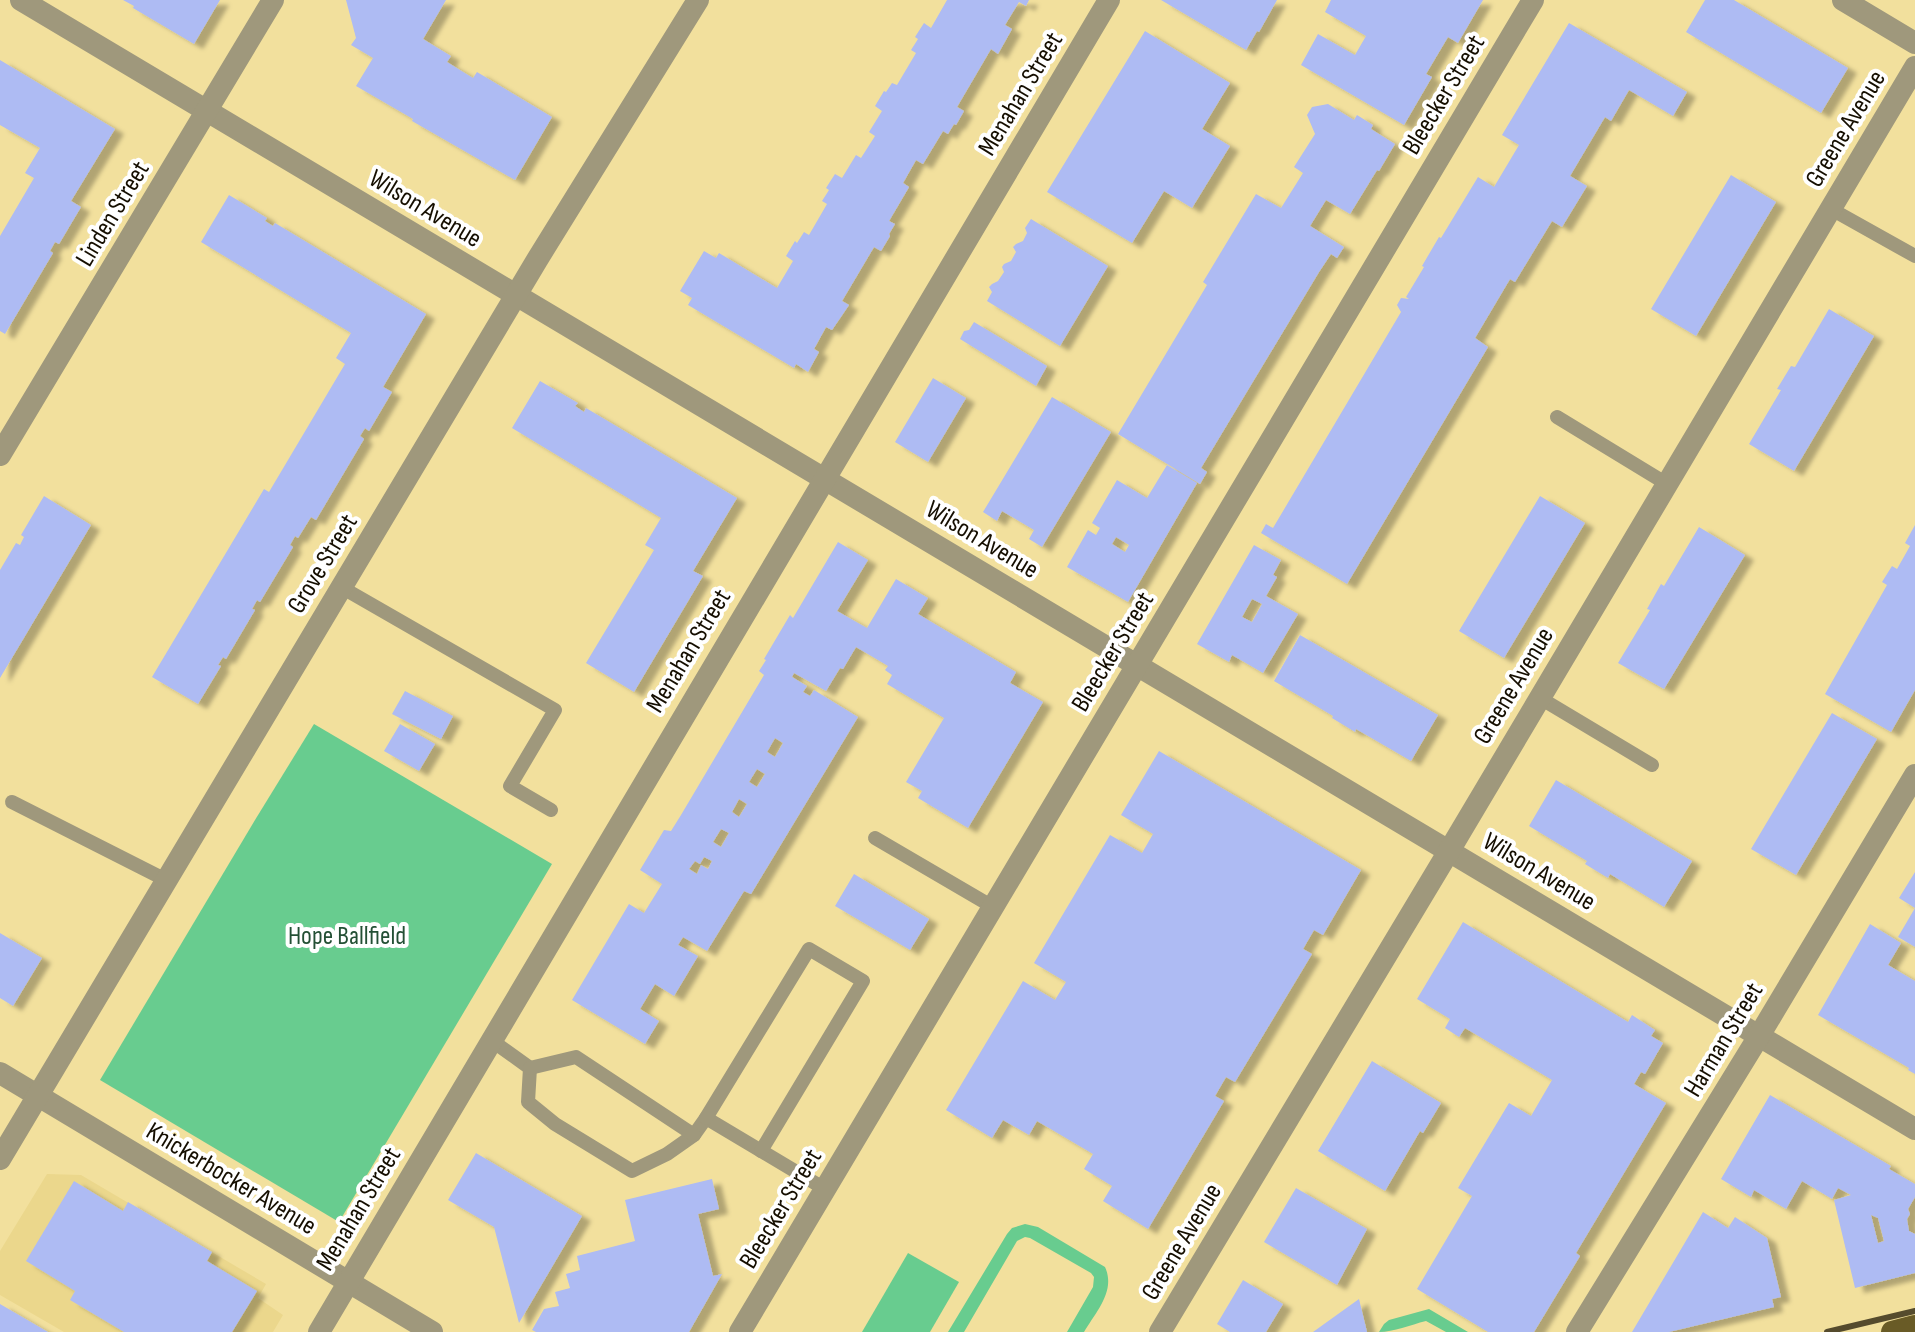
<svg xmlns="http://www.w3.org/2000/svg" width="1915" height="1332" font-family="'Sofia Sans Condensed',sans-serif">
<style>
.built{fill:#ebd78c}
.green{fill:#68cc8f}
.building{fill:#aebbf3;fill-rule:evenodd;filter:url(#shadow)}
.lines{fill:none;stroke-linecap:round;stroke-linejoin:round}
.service{stroke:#9f987c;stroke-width:14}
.minor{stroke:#9f987c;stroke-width:22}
.primary{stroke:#695b26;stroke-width:22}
.rail{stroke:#554b2d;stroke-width:6}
.labels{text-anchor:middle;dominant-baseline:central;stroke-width:8;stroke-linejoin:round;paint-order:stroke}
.street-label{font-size:26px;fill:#150e00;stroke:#fff}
.park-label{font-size:26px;fill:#245035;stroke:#fff}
</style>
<defs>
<filter id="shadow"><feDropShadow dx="9" dy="5" stdDeviation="2" flood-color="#0004"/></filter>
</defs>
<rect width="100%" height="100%" fill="#f2e09d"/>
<path class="built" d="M47 1174 81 1175 266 1284 258 1298 283 1315 273 1332H64L0 1295V1251Z"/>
<g class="green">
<path d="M314 724 552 864 339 1222 100 1080 255 820Z"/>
<path d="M1025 1224 1038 1227 1105 1267C1116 1291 1096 1312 1084 1332H1067L1093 1287 1094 1277 1091 1273 1030 1238 1025 1237 1017 1241 964 1332H948L1007 1234 1012 1228Z"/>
<path d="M908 1253 959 1282 930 1332H862Z"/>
<path d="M1429 1309 1468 1332H1446L1426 1321C1410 1325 1394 1332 1379 1332L1384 1324 1389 1320Z"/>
</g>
<g class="building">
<path d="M123 0H220L194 44 133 8 134 6Z"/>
<path d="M346 0H446L423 39 451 56 447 62 473 78 477 72 552 117 515 180 412 121 413 119 356 86 373 58 351 45 356 38Z"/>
<path d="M947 0H1029L1026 6 1019 2 1005 25 1012 29 998 54 991 49 957 107 964 111 956 125 954 124 948 134 943 131 923 164 916 160 903 183 909 187 889 221 895 224 889 234 890 236 881 251 874 247 842 301 849 305 832 330 826 327 814 349 819 352 808 372 796 364 794 368 688 305 692 298 680 291 704 251 716 258 719 253 777 288 793 261 786 256 795 241 797 243 804 232 809 235 827 204 822 201 829 190 826 188 835 174 842 178 856 155 861 158 875 136 869 132 882 111 875 106 884 91 886 92 892 83 897 85 916 53 911 50 918 39 915 37 924 23 931 28Z"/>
<path d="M1161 0H1277L1259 32 1257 31 1246 50Z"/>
<path d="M1331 0H1483L1458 43 1448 37 1426 74 1432 77 1404 125 1301 65 1318 34 1355 55 1366 36 1325 12Z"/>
<path d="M1705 0H1734L1848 68 1821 113 1686 32Z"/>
<path d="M1569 23 1687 92 1673 116 1629 90 1611 121 1605 117 1570 176 1587 186 1562 227 1552 221 1515 282 1510 279 1475 338 1488 347 1347 584 1261 533 1266 524 1273 528 1401 312 1397 305 1401 298 1409 299 1406 297 1424 267 1422 266 1439 237 1441 238 1478 177 1494 187 1519 145 1502 135Z"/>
<path d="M1145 31 1230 83 1202 129 1230 146 1192 208 1164 191 1132 243 1047 192Z"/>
<path d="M0 60 115 129 71 201 81 207 59 244 55 242 50 251 53 253 5 334 0 331V236L34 178 25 173 40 148 0 125Z"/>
<path d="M1328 104 1354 120 1357 115 1373 125 1371 129 1395 144 1379 171 1377 170 1350 214 1326 200 1310 226 1344 247 1337 258 1331 254 1319 272 1201 468 1207 472 1200 484 1118 434 1207 285 1203 282 1256 194 1281 208 1303 173 1294 167 1315 134 1307 115 1312 107Z"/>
<path d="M1731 175 1776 202 1696 336 1651 309Z"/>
<path d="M229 195 267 218 265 221 273 226 275 223 426 314 383 387 392 392 369 431 365 428 360 436 364 439 316 520 311 517 298 538 295 536 290 545 293 547 260 602 257 600 252 609 255 610 226 659 223 657 218 665 221 666 198 704 152 677 264 489 269 492 345 364 336 358 351 333 201 242Z"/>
<path d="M1031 219 1108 266 1060 346 987 301 992 292 989 287 992 284 998 281 1004 272 1002 267 1004 264 1011 261 1016 252 1013 247 1016 244 1023 241 1027 233 1025 228Z"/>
<path d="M1829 309 1874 336 1794 471 1749 444 1781 390 1777 389 1791 366 1795 367Z"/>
<path d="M974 322 1047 366 1036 386 960 339 964 331 969 330Z"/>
<path d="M933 378 966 398 928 462 895 442Z"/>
<path d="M540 381 578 403 575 406 584 412 586 408 737 498 693 571 703 576 634 692 586 663 654 550 645 545 661 518 512 428Z"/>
<path d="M1052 397 1111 432 1042 547 1029 539 1034 530 1002 511 997 521 983 512Z"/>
<path d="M1167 465 1197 483 1128 602 1067 567 1088 530 1096 535 1100 528 1092 523 1117 480 1147 498ZM1116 537 1129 545 1125 552 1112 544Z"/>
<path d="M44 496 91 525 0 678V570L16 543 20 545 24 537 21 535Z"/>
<path d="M1540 496 1585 523 1504 658 1459 631Z"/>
<path d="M1915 525V690L1891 732 1825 694 1887 585 1882 582 1892 566 1897 569 1910 546 1905 543Z"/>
<path d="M1699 527 1745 555 1664 689 1618 663 1650 610 1647 609 1661 584 1664 586Z"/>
<path d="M838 542 868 560 837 611 867 628 896 579 928 598 918 614 1016 672 1010 683 1043 702 968 828 918 798 922 791 906 782 944 718 887 684 892 675 885 670 888 666 856 647 843 669 840 668 826 691 794 673 792 677 807 686 803 692 810 696 814 690 858 717 751 894 744 891 707 951 683 937 678 945 698 956 674 996 655 984 640 1009 659 1021 645 1044 572 1000 629 904 644 913 662 884 640 870 664 830 671 831 681 815 764 675 759 671 766 660 764 659 790 615 793 618ZM775 738 783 743 775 757 767 752ZM757 769 765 774 757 787 749 782ZM739 799 747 804 739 817 732 812ZM721 829 729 833 721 847 713 842ZM704 857 712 861 708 869 701 865 697 874 689 869 695 861 700 864Z"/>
<path d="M1254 545 1281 560 1273 575 1277 577 1266 596 1298 614 1263 673 1232 655 1229 662 1197 644ZM1252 599 1262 604 1252 622 1242 617Z"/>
<path d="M1300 635 1438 715 1411 761 1356 729 1355 732 1332 718 1333 716 1274 681Z"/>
<path d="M405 691 453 716 441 739 392 714Z"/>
<path d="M1832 713 1877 739 1796 875 1751 849Z"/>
<path d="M400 724 435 744 419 771 384 751Z"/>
<path d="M1159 751 1361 870 1323 935 1314 930 1303 949 1312 954 1235 1082 1226 1077 1215 1096 1224 1101 1148 1229 1103 1201 1112 1186 1084 1169 1093 1154 1037 1121 1029 1135 1003 1120 992 1138 946 1110 1023 981 1055 1000 1066 982 1034 963 1110 835 1142 853 1153 834 1121 815Z"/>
<path d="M1556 780 1692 861 1664 907 1610 874 1608 878 1585 864 1587 861 1529 826Z"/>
<path d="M1915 872V908L1899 898Z"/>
<path d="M854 874 929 919 910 950 835 906Z"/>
<path d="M1915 908V947L1898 937Z"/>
<path d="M1463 922 1628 1022 1632 1015 1655 1030 1651 1036 1663 1043 1645 1074 1641 1072 1634 1084 1666 1103 1576 1253 1580 1256 1534 1332H1488L1417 1289 1472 1196 1458 1188 1509 1103 1531 1116 1552 1080 1465 1028 1459 1037 1445 1028 1450 1019 1417 999Z"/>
<path d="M1870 924 1901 943 1888 965 1915 981V1074L1908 1070 1909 1068 1818 1015Z"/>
<path d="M0 933 42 958 13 1006 0 998Z"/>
<path d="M1372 1061 1441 1103 1423 1133 1420 1131 1385 1191 1318 1151Z"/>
<path d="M1770 1095 1891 1166 1889 1169 1915 1184V1197L1908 1209 1910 1214 1907 1219 1909 1231 1915 1234V1273L1855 1288 1834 1200 1851 1195 1838 1188 1832 1199 1802 1181 1786 1209 1754 1190 1751 1197 1721 1179ZM1871 1215 1878 1218 1884 1241 1878 1243Z"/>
<path d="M476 1153 582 1216 519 1323 494 1227 448 1200Z"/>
<path d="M712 1179 719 1209 698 1214 713 1276 722 1274 689 1332H536L532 1330 544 1309 559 1306 555 1292 570 1288 566 1274 580 1270 577 1256 635 1241 625 1200Z"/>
<path d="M74 1181 123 1211 128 1202 212 1252 207 1261 257 1291 232 1332H124L70 1300 75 1291 26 1261Z"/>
<path d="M1296 1188 1367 1229 1337 1285 1264 1242Z"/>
<path d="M1703 1212 1728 1228 1735 1217 1767 1238 1781 1297 1772 1299 1774 1307 1669 1332H1632Z"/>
<path d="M1243 1280 1283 1304 1266 1332H1230L1217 1324Z"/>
<path d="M1359 1299 1367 1332H1313Z"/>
<path d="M0 1304 48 1332H0Z"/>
</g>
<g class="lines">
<g class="service">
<path d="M1831 209 1915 256"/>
<path d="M1557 417 1667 484"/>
<path d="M341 587 555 710 510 786 551 810"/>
<path d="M1540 698 1652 765"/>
<path d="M12 802 166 880"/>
<path d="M875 838 993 907"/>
<path d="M491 1040 530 1068 528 1102 555 1124 632 1171 667 1154 694 1135 706 1118 825 1189"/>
<path d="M530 1068 576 1057 694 1135"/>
<path d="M706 1118 809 949 863 981 761 1151"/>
</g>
<g class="minor">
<path d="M21 0 1915 1129"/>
<path d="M1843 0 1915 43"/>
<path d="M0 455 273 0"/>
<path d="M0 1073 432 1332"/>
<path d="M0 1159 537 260 698 0"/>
<path d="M319 1332 1109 0"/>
<path d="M740 1332 1533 0"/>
<path d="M1160 1332 1449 851 1915 67"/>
<path d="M1577 1332 1759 1036 1915 775"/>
</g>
<path class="primary" d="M1892 1332 1915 1326"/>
<path class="rail" d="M1827 1332 1915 1311"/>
</g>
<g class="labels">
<g class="street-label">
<text transform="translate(1021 94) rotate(-59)">Menahan Street</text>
<text transform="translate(1444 95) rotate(-59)">Bleecker Street</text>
<text transform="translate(1846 129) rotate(-59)">Greene Avenue</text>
<text transform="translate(425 209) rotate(31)">Wilson Avenue</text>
<text transform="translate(113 214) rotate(-59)">Linden Street</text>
<text transform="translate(982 540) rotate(31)">Wilson Avenue</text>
<text transform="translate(323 564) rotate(-59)">Grove Street</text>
<text transform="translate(689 651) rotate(-59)">Menahan Street</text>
<text transform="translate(1113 652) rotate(-59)">Bleecker Street</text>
<text transform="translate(1514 686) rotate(-59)">Greene Avenue</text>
<text transform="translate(1539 872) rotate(31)">Wilson Avenue</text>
<text transform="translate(1724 1040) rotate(-59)">Harman Street</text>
<text transform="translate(231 1179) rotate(31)">Knickerbocker Avenue</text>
<text transform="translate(359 1209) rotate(-59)">Menahan Street</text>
<text transform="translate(781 1209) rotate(-59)">Bleecker Street</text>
<text transform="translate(1182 1242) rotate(-59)">Greene Avenue</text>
</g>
<g class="park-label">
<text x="347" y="936">Hope Ballfield</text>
</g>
</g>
</svg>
